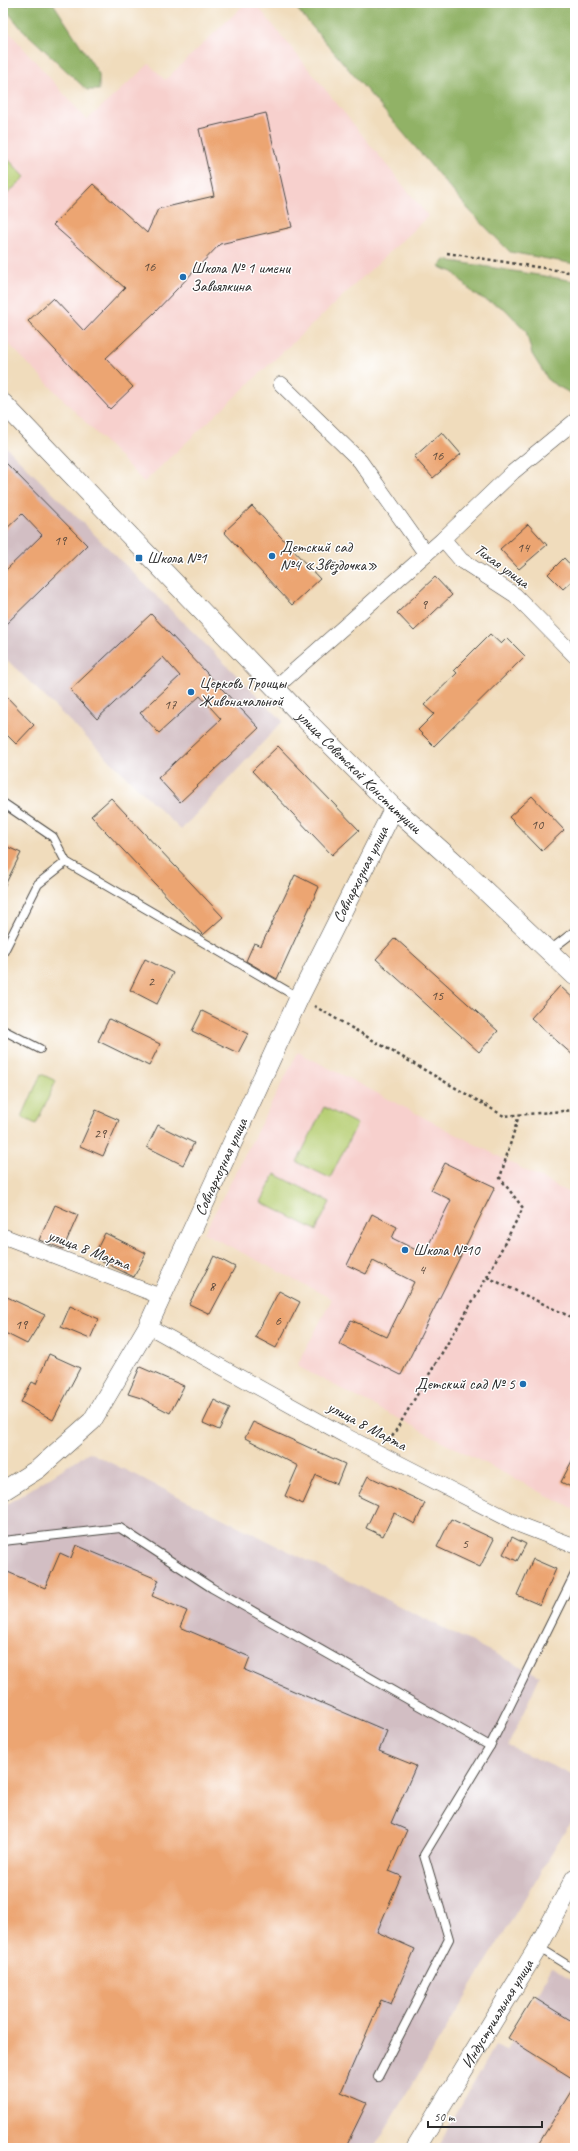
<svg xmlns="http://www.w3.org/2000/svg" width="578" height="2151" font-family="Caveat,sans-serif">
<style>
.built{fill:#f7d0cd}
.industrial{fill:#d2bec3}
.green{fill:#b7cf74;stroke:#717d50}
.forest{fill:#91b266;stroke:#5e6e48}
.building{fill:#eca572}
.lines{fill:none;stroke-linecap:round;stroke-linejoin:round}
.service-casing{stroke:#494641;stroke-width:10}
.minor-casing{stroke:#494641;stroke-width:16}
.tertiary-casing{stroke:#494641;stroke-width:20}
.path{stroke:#494641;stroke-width:2.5;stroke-dasharray:3 3;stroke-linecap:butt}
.service{stroke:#fff;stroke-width:8}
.minor{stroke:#fff;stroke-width:15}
.tertiary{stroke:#fff;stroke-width:19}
.poi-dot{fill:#1f6fb2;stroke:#fff;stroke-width:1.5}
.labels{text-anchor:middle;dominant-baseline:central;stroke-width:3;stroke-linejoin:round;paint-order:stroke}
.number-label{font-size:14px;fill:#5b4a3d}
.poi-label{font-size:16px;fill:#2b2b2b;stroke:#fff;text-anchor:start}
.street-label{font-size:16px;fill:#2b2b2b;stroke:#fff}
</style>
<rect width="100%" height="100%" fill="#fff"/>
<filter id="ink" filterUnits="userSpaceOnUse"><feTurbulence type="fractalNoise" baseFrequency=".025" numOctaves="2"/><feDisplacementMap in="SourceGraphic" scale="8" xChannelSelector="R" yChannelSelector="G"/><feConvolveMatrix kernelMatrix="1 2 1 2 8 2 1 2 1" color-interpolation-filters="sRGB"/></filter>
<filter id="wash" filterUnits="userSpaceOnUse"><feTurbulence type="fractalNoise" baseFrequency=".012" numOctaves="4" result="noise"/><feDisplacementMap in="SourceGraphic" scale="16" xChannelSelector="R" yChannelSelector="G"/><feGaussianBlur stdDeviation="0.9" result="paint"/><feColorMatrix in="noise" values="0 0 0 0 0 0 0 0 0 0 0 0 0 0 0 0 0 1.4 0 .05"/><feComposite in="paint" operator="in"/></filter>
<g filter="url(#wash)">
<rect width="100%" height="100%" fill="#f0dcbc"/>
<g class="built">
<path d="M246 3H255L428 216 144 482 3 338V25L87 120 149 64 165 80Z"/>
<path d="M298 1052 575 1196V1510L297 1366 332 1299 204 1233Z"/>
</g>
<g class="industrial">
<path d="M3 444 283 721 181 830 3 656Z"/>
<path d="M89 1452 540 1676 508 1746 575 1776V1815L374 2148H3V1507Z"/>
<path d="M552 1966 575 1983V2148H437L495 2046 507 2051Z"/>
</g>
<g class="green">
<path d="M3 154 25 177 3 198Z"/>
<path d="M41 1074 56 1081 36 1124 22 1117Z"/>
<path d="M324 1107 357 1124 330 1178 297 1162Z"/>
<path d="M275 1174 330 1202 316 1230 261 1202Z"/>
</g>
<g class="forest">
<path d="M3 3H53L99 74V90H87L21 28 3 6Z"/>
<path d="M292 3H575V264L510 252 469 210Z"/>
<path d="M445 260 575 281V396L549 381 532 354 526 331 505 309 474 294 453 272 439 267Z"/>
</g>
<g id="blocks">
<g class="building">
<path d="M266 113 292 227 220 244 154 313 106 358 133 387 110 409 28 321 53 298 84 331 125 288 53 225 93 184 147 233 158 209 214 196 199 129Z"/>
<path d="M442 432 461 454 433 478 414 457Z"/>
<path d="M3 460 87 545 3 627V573L42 535 22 514 3 532Z"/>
<path d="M252 506 320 579 292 605 224 532Z"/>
<path d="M528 524 547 545 519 569 500 549Z"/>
<path d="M564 558 575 570V578L563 589 548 574Z"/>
<path d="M435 577 452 595 414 631 397 613Z"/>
<path d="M151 614 259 728 180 802 158 778 221 719 200 696 159 733 140 713 180 676 163 657 97 719 70 690Z"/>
<path d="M490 634 501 644 507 638 525 656 434 746 418 730 434 714 424 705 457 673 454 670Z"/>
<path d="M3 693 34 725 16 744 3 731Z"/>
<path d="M278 746 359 830 332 855 252 771Z"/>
<path d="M532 796 564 830 542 851 509 817Z"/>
<path d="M111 798 223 917 203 935 91 816Z"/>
<path d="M3 845 21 853 3 889Z"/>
<path d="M295 875 319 887 277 979 246 961 254 943 261 946Z"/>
<path d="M395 938 498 1031 479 1052 376 959Z"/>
<path d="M145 959 173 973 157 1004 130 990Z"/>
<path d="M560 986 575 1000V1057L531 1018Z"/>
<path d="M202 1011 248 1034 238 1053 192 1031Z"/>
<path d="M109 1019 160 1044 149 1066 98 1041Z"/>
<path d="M96 1110 119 1120 103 1156 80 1146Z"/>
<path d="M158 1125 194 1143 183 1165 147 1147Z"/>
<path d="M445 1163 495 1187 401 1375 339 1344 351 1320 387 1337 414 1282 373 1261 366 1274 347 1265 372 1214 397 1227 392 1238 424 1254 451 1200 431 1190Z"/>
<path d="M55 1205 78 1215 63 1249 39 1240Z"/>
<path d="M105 1233 146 1253 134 1277 93 1257Z"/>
<path d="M214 1256 235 1267 210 1314 189 1304Z"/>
<path d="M279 1291 300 1302 276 1348 255 1337Z"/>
<path d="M3 1295 45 1315 27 1344 3 1332Z"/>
<path d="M70 1306 99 1319 90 1339 61 1327Z"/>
<path d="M49 1354 80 1368 53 1420 21 1402 32 1382 36 1384Z"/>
<path d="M140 1367 184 1386 170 1413 141 1398 128 1394Z"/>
<path d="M214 1400 230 1408 219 1430 203 1423Z"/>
<path d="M253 1422 345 1464 337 1484 316 1475 303 1504 285 1496 298 1466 245 1438Z"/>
<path d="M575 1455V1489L561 1482Z"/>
<path d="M368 1476 425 1503 415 1524 394 1513 383 1536 366 1528 377 1505 358 1496Z"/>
<path d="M451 1519 494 1539 480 1567 437 1547Z"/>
<path d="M512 1537 526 1544 517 1561 503 1554Z"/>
<path d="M76 1545 159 1580 152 1596 187 1611 180 1627 250 1657 245 1670 387 1731 379 1751 416 1766 391 1823 407 1830 389 1871 401 1876 377 1932 415 1949 391 2004 381 2000 341 2092 367 2103 345 2148H3V1570L45 1588 60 1553 71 1558Z"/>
<path d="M533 1559 556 1569 540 1605 517 1595Z"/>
<path d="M533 1997 575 2023V2080L508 2038Z"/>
<path d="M575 2085V2148H536Z"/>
</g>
</g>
</g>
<g filter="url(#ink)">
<use href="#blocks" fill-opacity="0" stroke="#494641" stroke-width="1"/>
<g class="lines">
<defs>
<g id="service">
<path d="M3 803 53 837 66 862 299 998"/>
<path d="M549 951 575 931"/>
<path d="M3 953 38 884 66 862"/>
<path d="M3 1030 40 1049"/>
<path d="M3 1541 120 1528 212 1588 490 1746 575 1574"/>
<path d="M538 1947 575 1970"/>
<path d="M378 2077 449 1939 424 1855 490 1746"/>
</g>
<g id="minor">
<path d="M281 384 360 461 426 554"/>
<path d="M443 539 461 560 515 595 575 656"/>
<path d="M275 688 443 539 513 472 575 421"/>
<path d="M3 1236 162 1297"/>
<path d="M148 1326 344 1435 520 1525 575 1546"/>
</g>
<g id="tertiary">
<path id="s1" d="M3 403 302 716 394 808 459 866 575 976"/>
<path id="s2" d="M3 1491 38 1469 92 1421 148 1326 299 998 394 808"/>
<path id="s3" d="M416 2148 538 1947 575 1878"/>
</g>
</defs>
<use href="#service" class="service-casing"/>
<use href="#minor" class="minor-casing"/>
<use href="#tertiary" class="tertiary-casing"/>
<g class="path">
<path d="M447 253 575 273"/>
<path d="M314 1006 504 1116 575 1110"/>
<path d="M487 1277 523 1208 500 1178 519 1115"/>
<path d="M389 1442 487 1277 575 1319"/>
</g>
<use href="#service" class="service"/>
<use href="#minor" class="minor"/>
<use href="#tertiary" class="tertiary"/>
</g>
</g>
<g class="poi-dot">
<circle cx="183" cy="277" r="4"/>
<circle cx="272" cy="556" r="4"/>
<rect x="135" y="554" width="8" height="8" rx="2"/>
<circle cx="191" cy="692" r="4"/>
<circle cx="405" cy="1250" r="4"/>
<circle cx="523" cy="1384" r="4"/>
</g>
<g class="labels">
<g class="number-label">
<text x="149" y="266">16</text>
<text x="437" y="455">16</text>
<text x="60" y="540">19</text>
<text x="523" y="547">14</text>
<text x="424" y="604">9</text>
<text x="170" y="704">17</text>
<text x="537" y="824">10</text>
<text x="151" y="981">2</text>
<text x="437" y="995">15</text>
<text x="100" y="1133">29</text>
<text x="422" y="1269">4</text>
<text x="212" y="1286">8</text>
<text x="278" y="1320">6</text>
<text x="21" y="1324">19</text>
<text x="465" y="1543">5</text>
</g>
<g class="poi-label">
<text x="191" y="268">Школа № 1 имени<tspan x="191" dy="18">Завьялкина</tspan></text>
<text x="280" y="547">Детский сад<tspan x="280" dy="18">№4 «Звёздочка»</tspan></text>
<text x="147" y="558">Школа №1</text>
<text x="199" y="683">Церковь Троицы<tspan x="199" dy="18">Живоначальной</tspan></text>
<text x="413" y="1250">Школа №10</text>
<text x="515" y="1384" text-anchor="end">Детский сад № 5</text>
</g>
<g class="street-label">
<text transform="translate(502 566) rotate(36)">Тихая улица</text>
<text stroke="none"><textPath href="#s1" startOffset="513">улица Советской Конституции</textPath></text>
<text stroke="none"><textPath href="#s2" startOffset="723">Совнархозная улица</textPath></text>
<text stroke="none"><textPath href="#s2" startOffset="399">Совнархозная улица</textPath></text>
<text transform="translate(89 1250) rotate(21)">улица 8 Марта</text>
<text transform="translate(367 1426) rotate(28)">улица 8 Марта</text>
<text stroke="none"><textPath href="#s3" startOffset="157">Индустриальная улица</textPath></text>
</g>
</g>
<rect width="578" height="2151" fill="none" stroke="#fff" stroke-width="16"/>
<path d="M428 2121v6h114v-6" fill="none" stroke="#2b2b2b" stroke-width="2"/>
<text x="434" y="2121" font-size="12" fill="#2b2b2b" stroke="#ffffff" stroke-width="3" paint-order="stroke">50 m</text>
</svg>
